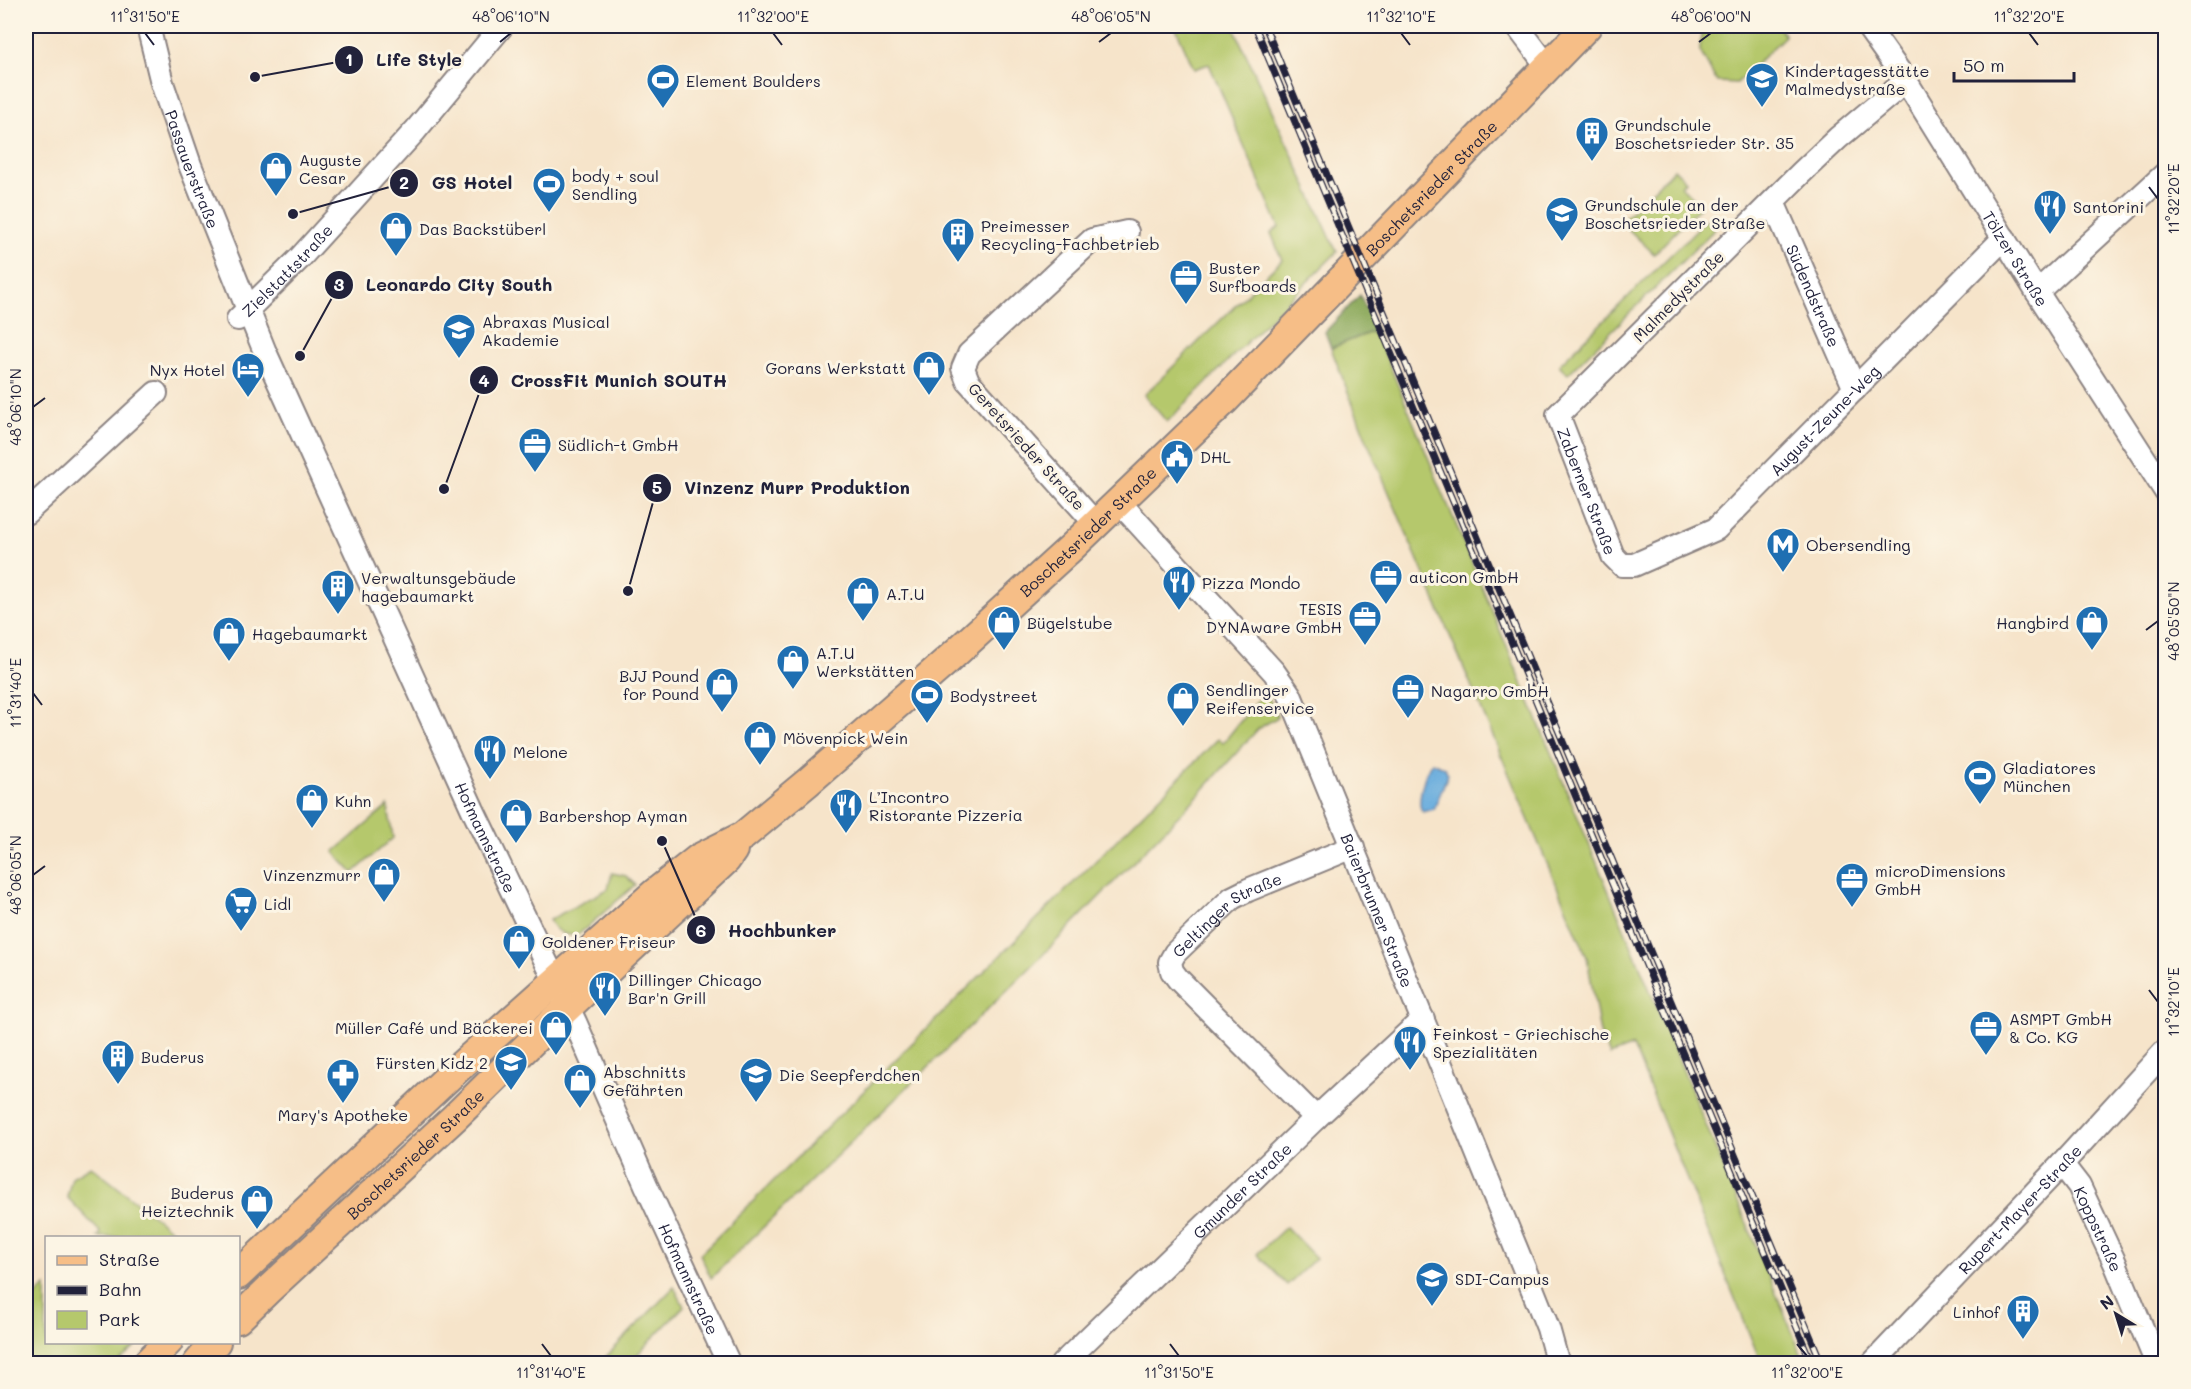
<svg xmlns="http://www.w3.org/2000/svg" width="2191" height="1389" font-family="Mali,sans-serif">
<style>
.green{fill:#b5c86c;stroke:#6c7554;stroke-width:1.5}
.forest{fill:#90ac60;stroke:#59674e;stroke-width:1.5}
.water{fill:#68acdd;stroke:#45678c;stroke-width:1.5}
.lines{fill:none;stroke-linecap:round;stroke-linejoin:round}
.minor-casing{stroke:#8c8382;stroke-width:26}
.major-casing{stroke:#8c8382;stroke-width:32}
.minor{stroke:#fff;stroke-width:22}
.major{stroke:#f6be87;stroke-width:28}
.rail-casing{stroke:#22223b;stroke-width:7}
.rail{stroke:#fcf5e5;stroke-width:4.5;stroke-dasharray:14;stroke-linecap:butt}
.ticks{fill:none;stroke:#22223b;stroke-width:2}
.labels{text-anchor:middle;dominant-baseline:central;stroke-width:6;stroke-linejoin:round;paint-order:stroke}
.poi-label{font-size:16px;fill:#22223b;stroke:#fcf5e5;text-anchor:start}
.street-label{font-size:16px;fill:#22223b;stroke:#fcf5e5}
.leader{fill:none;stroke:#22223b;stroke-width:2}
.callout-dot{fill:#22223b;stroke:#fcf5e5;stroke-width:2}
.mark-label{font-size:18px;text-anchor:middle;font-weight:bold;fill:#fff}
.callout-label{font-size:18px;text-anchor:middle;font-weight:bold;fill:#22223b;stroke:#fcf5e5;stroke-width:6;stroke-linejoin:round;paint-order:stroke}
.neatline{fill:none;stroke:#22223b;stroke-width:2}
.ticks-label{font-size:15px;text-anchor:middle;fill:#22223b}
</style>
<rect width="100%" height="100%" fill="#fcf5e5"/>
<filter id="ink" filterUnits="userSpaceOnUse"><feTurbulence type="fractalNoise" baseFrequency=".0167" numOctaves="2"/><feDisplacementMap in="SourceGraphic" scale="12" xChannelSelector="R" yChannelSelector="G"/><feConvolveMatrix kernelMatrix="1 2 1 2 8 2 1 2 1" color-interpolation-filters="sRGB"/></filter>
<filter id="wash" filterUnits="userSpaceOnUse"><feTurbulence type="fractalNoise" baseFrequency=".008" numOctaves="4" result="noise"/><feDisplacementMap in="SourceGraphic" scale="24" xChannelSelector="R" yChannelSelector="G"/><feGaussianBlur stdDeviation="1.35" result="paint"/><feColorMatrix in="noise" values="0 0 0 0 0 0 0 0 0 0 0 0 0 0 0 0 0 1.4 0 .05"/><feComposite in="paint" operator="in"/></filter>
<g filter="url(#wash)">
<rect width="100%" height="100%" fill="#f6e4ca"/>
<g class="green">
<path d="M1175 26H1233L1337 252 1167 422 1144 395 1282 260 1271 233 1279 227 1209 64 1194 69Z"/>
<path d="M1708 26H1778L1785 36 1737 83 1717 82 1700 51 1701 33Z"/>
<path d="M1674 169 1686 181 1681 186 1701 206 1654 254 1621 222Z"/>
<path d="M1706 220 1715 229 1568 374 1559 365Z"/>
<path d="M1376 330 1378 337 1805 1363H1761L1633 1046 1610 1055 1600 1033 1587 957 1367 441 1334 356 1331 348Z"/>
<path d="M1265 691 1278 717 1259 728 1193 801 1031 967 711 1278 700 1254 1200 757 1218 739 1223 743Z"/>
<path d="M388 806 393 838 353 873 334 852Z"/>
<path d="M612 873 626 876 635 885 579 934C565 937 556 933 549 920L608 889Z"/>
<path d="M91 1166 180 1237H98L101 1233 67 1197 72 1177Z"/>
<path d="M1286 1227 1316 1258 1287 1285 1257 1254Z"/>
<path d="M46 1286V1342L140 1343 117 1363H26V1306Z"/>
<path d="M674 1287 684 1306 629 1363H600Z"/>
</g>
<path class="forest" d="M1360 295 1376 330 1331 348 1325 332Z"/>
<path class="water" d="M1432 762 1445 768 1448 774 1434 809 1423 812C1415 804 1425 771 1432 762Z"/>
</g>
<g filter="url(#ink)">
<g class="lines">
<defs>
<g id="minor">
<path id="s1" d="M148 26 162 83 190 165 265 352 473 810 575 1022 646 1185 729 1364"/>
<path d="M1517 26 1548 67"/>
<path id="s2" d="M1867 26 1906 81 2037 292 2166 492"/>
<path id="s3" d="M1906 81 1838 138 1801 173 1558 415 1613 556 1622 565H1634L1716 529 2004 238"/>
<path id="s4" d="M1773 202 1855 389"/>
<path d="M2037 292 2166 173"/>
<path id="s5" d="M238 319 299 259 415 131 502 26"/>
<path id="s6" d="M1120 503 1274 672 1290 695 1524 1268 1548 1328 1558 1364"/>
<path d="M26 513 156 393"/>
<path d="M1096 524 968 381 963 368 969 354 1092 240 1127 232"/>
<path id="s7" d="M1316 1118 1178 979 1172 971 1170 962 1175 953 1232 898 1248 890 1353 847"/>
<path id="s8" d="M2062 1164 2079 1186 2115 1263 2157 1364"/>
<path id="s9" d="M1062 1364 1316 1118 1423 1019"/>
<path id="s10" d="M1872 1364 2062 1164 2166 1050"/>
</g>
<g id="major">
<path id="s11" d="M238 1275 456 1070 656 892 699 858 743 836 808 782 949 659 1073 546 1224 401 1587 26"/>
<path id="s12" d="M238 1319 269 1289 455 1117 553 1021 726 860 733 850"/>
<path d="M146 1364 168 1342"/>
<path d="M197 1364 216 1342"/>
</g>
</defs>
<use href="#minor" class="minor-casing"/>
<use href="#major" class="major-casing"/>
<use href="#minor" class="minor"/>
<use href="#major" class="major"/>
<defs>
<g id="rail">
<path d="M1255 26 1812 1364"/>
<path d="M1265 26 1822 1364"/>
</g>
</defs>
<use href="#rail" class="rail-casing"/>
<use href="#rail" class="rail"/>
</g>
</g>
<path class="ticks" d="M145 33 154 45M773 33 782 45M1401 33 1410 45M2029 33 2038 45M500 42 511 33M1099 42 1111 33M1699 42 1711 33M2149 187 2158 199M33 407 45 398M2146 630 2158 621M33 693 42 705M33 875 45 866M2149 990 2158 1002M542 1344 551 1356M1170 1344 1179 1356M1797 1344 1807 1356"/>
<defs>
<symbol id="school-pin" viewBox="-11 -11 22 30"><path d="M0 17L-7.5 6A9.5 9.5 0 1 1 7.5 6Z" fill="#1f6fb2" stroke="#fcf5e5"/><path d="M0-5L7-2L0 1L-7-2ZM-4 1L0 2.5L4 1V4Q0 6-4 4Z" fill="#fff"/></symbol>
<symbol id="stadium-pin" viewBox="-11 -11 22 30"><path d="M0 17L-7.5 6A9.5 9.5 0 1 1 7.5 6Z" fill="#1f6fb2" stroke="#fcf5e5"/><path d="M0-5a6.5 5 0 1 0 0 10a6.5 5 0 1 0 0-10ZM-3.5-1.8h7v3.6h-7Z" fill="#fff"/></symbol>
<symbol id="building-pin" viewBox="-11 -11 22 30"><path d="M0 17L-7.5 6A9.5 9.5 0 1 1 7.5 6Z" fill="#1f6fb2" stroke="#fcf5e5"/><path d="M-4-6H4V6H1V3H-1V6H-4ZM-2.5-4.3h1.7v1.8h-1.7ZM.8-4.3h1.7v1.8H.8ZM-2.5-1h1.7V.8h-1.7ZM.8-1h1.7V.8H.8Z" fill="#fff"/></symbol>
<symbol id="shop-pin" viewBox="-11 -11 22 30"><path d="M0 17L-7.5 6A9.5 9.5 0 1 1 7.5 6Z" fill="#1f6fb2" stroke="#fcf5e5"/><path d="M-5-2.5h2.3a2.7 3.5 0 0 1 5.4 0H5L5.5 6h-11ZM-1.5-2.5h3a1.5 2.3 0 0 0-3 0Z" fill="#fff"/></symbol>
<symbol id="restaurant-pin" viewBox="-11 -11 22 30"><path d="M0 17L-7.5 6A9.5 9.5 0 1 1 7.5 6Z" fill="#1f6fb2" stroke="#fcf5e5"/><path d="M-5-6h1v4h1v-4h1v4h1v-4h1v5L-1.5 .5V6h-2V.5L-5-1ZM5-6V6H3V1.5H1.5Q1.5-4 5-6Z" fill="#fff"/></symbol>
<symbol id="office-pin" viewBox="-11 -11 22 30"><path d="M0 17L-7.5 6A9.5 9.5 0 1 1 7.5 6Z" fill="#1f6fb2" stroke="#fcf5e5"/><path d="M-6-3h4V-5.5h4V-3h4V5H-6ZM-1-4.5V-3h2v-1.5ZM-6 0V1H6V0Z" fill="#fff"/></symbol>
<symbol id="hotel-pin" viewBox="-11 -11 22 30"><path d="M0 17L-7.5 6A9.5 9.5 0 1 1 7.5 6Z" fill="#1f6fb2" stroke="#fcf5e5"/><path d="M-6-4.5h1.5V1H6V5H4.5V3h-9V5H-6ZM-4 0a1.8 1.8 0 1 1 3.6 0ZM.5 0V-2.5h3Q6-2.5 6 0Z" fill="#fff"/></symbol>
<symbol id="civic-pin" viewBox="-11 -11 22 30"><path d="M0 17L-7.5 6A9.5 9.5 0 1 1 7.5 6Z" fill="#1f6fb2" stroke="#fcf5e5"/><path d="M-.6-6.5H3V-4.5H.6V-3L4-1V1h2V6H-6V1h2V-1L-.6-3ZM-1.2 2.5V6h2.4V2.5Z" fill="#fff"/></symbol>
<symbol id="metro-pin" viewBox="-11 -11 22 30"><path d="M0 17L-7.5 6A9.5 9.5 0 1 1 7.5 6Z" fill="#1f6fb2" stroke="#fcf5e5"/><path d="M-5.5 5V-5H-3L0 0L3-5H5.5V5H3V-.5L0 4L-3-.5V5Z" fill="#fff"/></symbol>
<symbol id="supermarket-pin" viewBox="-11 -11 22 30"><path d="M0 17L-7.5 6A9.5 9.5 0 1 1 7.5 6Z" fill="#1f6fb2" stroke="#fcf5e5"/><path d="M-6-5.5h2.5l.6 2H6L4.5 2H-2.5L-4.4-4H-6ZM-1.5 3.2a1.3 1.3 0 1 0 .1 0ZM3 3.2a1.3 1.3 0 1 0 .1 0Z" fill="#fff"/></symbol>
<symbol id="pharmacy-pin" viewBox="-11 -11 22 30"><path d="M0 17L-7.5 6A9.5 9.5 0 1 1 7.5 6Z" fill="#1f6fb2" stroke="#fcf5e5"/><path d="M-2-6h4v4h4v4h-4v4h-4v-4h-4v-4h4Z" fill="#fff"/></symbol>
</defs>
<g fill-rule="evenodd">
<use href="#school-pin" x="1743" y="60" width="38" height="52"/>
<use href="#stadium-pin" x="644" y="61" width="38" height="52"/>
<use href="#building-pin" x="1573" y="114" width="38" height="52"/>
<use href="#shop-pin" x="257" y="149" width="38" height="52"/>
<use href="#stadium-pin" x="530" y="165" width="38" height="52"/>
<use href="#restaurant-pin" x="2031" y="187" width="38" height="52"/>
<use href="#school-pin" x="1543" y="194" width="38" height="52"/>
<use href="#shop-pin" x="377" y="209" width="38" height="52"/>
<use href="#building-pin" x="939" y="215" width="38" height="52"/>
<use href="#office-pin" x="1167" y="257" width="38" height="52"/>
<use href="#school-pin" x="440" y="311" width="38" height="52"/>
<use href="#shop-pin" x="910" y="348" width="38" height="52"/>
<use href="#hotel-pin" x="229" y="350" width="38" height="52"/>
<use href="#office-pin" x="516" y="425" width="38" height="52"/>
<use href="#civic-pin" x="1158" y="437" width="38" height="52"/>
<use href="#metro-pin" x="1764" y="525" width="38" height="52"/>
<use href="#office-pin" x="1367" y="557" width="38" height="52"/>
<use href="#restaurant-pin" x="1160" y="563" width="38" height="52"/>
<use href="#building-pin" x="319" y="567" width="38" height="52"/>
<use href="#shop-pin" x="844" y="574" width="38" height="52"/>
<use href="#office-pin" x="1346" y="598" width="38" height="52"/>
<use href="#shop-pin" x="985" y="603" width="38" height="52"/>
<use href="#shop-pin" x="2073" y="603" width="38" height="52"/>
<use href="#shop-pin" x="210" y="614" width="38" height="52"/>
<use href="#shop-pin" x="774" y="642" width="38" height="52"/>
<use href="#shop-pin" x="703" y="665" width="38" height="52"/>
<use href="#office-pin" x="1389" y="671" width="38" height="52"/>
<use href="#stadium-pin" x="908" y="676" width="38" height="52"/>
<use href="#shop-pin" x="1164" y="679" width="38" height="52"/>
<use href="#shop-pin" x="741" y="718" width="38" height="52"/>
<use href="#restaurant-pin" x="471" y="732" width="38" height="52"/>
<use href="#stadium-pin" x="1961" y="757" width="38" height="52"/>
<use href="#shop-pin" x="293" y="781" width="38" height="52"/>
<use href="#restaurant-pin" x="827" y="786" width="38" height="52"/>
<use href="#shop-pin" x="497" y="796" width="38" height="52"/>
<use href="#shop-pin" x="365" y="855" width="38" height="52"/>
<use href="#office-pin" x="1833" y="860" width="38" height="52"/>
<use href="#supermarket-pin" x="222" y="884" width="38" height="52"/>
<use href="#shop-pin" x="500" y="922" width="38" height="52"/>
<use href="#restaurant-pin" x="586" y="969" width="38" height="52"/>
<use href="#shop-pin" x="537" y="1008" width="38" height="52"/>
<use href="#office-pin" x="1967" y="1008" width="38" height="52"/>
<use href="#restaurant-pin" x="1391" y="1023" width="38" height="52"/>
<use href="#building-pin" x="99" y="1037" width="38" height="52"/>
<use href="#school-pin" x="492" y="1043" width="38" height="52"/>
<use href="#school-pin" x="737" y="1055" width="38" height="52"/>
<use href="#pharmacy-pin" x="324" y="1056" width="38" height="52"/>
<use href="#shop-pin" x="561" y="1061" width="38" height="52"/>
<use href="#shop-pin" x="238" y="1182" width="38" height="52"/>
<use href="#school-pin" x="1413" y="1259" width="38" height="52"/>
<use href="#building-pin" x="2004" y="1292" width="38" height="52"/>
</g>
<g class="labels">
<g class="poi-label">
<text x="1785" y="70">Kindertagesstätte<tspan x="1785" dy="18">Malmedystraße</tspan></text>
<text x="686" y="80">Element Boulders</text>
<text x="1615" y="124">Grundschule<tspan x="1615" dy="18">Boschetsrieder Str. 35</tspan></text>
<text x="299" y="159">Auguste<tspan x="299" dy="18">Cesar</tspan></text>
<text x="572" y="175">body + soul<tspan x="572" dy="18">Sendling</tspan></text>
<text x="1585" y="204">Grundschule an der<tspan x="1585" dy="18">Boschetsrieder Straße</tspan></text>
<text x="2073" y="206">Santorini</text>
<text x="981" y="225">Preimesser<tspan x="981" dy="18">Recycling-Fachbetrieb</tspan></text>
<text x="419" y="228">Das Backstüberl</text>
<text x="1209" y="267">Buster<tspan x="1209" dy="18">Surfboards</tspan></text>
<text x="482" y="321">Abraxas Musical<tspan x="482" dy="18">Akademie</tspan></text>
<text x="906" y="367" text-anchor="end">Gorans Werkstatt</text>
<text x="225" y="369" text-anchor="end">Nyx Hotel</text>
<text x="558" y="444">Südlich-t GmbH</text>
<text x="1200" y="456">DHL</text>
<text x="1806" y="544">Obersendling</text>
<text x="1409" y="576">auticon GmbH</text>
<text x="361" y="577">Verwaltunsgebäude<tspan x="361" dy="18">hagebaumarkt</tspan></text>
<text x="1202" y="582">Pizza Mondo</text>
<text x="886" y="593">A.T.U</text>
<text x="1342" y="608" text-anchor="end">TESIS<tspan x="1342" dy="18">DYNAware GmbH</tspan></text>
<text x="1027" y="622">Bügelstube</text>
<text x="2069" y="622" text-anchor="end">Hangbird</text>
<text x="252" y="633">Hagebaumarkt</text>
<text x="816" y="652">A.T.U<tspan x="816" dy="18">Werkstätten</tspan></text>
<text x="699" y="675" text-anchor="end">BJJ Pound<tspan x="699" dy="18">for Pound</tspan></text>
<text x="1206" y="689">Sendlinger<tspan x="1206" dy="18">Reifenservice</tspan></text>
<text x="1431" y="690">Nagarro GmbH</text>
<text x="950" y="695">Bodystreet</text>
<text x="783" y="737">Mövenpick Wein</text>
<text x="513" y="751">Melone</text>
<text x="2003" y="767">Gladiatores<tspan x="2003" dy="18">München</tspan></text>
<text x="869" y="796">L’Incontro<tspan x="869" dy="18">Ristorante Pizzeria</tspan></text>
<text x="335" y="800">Kuhn</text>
<text x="539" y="815">Barbershop Ayman</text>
<text x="1875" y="870">microDimensions<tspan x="1875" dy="18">GmbH</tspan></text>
<text x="361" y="874" text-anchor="end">Vinzenzmurr</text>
<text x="264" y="903">Lidl</text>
<text x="542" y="941">Goldener Friseur</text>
<text x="628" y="979">Dillinger Chicago<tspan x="628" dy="18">Bar'n Grill</tspan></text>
<text x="2009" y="1018">ASMPT GmbH<tspan x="2009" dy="18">&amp; Co. KG</tspan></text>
<text x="533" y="1027" text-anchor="end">Müller Café und Bäckerei</text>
<text x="1433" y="1033">Feinkost - Griechische<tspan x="1433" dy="18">Spezialitäten</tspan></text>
<text x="141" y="1056">Buderus</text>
<text x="488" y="1062" text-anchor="end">Fürsten Kidz 2</text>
<text x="603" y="1071">Abschnitts<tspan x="603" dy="18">Gefährten</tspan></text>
<text x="779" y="1074">Die Seepferdchen</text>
<text x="343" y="1114" text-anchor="middle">Mary's Apotheke</text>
<text x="234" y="1192" text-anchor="end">Buderus<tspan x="234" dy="18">Heiztechnik</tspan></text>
<text x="1455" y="1278">SDI-Campus</text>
<text x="2000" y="1311" text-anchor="end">Linhof</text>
</g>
<g class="street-label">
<text stroke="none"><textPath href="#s1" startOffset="150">Passauerstraße</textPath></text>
<text stroke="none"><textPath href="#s11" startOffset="1617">Boschetsrieder Straße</textPath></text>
<text stroke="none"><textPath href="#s2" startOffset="276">Tölzer Straße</textPath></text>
<text stroke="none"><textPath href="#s5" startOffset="69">Zielstattstraße</textPath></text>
<text transform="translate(1678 296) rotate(-45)">Malmedystraße</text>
<text stroke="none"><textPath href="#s4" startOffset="102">Südendstraße</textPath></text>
<text stroke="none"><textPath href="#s3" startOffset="902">August-Zeune-Weg</textPath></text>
<text transform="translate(1027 446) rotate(48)">Geretsrieder Straße</text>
<text stroke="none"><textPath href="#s3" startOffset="564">Zaberner Straße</textPath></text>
<text stroke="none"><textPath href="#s11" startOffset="1131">Boschetsrieder Straße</textPath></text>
<text stroke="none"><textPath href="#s1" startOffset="880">Hofmannstraße</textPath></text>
<text stroke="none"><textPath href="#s6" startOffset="489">Baierbrunner Straße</textPath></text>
<text stroke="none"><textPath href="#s7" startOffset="291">Geltinger Straße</textPath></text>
<text stroke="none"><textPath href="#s12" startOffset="242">Boschetsrieder Straße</textPath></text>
<text stroke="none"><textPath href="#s9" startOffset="250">Gmunder Straße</textPath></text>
<text stroke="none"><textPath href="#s10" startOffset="214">Rupert-Mayer-Straße</textPath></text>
<text stroke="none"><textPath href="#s8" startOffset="75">Koppstraße</textPath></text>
<text stroke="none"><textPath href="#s1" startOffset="1366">Hofmannstraße</textPath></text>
</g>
</g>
<path class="leader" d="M255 77L349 60M293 214L404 183M300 356L339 285M444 489L484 380M628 591L657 488M662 841L701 930"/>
<g class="callout-dot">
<circle cx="255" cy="77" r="6"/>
<circle cx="293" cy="214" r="6"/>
<circle cx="300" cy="356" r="6"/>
<circle cx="444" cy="489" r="6"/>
<circle cx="628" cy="591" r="6"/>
<circle cx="662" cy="841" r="6"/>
<circle cx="349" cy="60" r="15"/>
<circle cx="404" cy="183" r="15"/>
<circle cx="339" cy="285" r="15"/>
<circle cx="484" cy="380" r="15"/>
<circle cx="657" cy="488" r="15"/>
<circle cx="701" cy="930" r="15"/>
</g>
<g class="mark-label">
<text x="349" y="66">1</text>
<text x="404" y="189">2</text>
<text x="339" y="291">3</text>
<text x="484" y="387">4</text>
<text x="657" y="494">5</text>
<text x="701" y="937">6</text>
</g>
<g class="callout-label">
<text x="419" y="66">Life Style</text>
<text x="472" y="189">GS Hotel</text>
<text x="459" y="291">Leonardo City South</text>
<text x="619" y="387">CrossFit Munich SOUTH</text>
<text x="797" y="494">Vinzenz Murr Produktion</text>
<text x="782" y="937">Hochbunker</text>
</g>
<rect width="2191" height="1389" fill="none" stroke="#fcf5e5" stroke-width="66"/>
<rect x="45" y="1236" width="195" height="108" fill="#fcf5e5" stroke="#a5a1a1" stroke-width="1.5"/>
<rect x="57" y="1256" width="30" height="9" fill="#f6be87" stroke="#a5a1a1" stroke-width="1.5"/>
<text x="99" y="1266" font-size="18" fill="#22223b">Straße</text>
<rect x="57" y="1286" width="30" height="9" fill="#22223b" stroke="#a5a1a1" stroke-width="1.5"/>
<text x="99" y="1296" font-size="18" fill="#22223b">Bahn</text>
<rect x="57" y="1311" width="30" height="18" fill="#b5c86c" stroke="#a5a1a1" stroke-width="1.5"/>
<text x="99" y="1326" font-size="18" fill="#22223b">Park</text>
<g transform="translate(2116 1314) rotate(322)" stroke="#fcf5e5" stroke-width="4.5" paint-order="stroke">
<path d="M0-4.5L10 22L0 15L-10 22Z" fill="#22223b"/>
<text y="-9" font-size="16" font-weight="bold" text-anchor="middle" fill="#22223b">N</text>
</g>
<path d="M1954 72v9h120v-9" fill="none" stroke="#22223b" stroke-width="3"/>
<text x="1963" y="72" font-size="18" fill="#22223b" stroke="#fcf5e5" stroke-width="4.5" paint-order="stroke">50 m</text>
<rect x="33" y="33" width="2125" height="1323" class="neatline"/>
<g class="ticks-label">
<text x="145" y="22">11°31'50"E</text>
<text x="511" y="22">48°06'10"N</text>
<text x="773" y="22">11°32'00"E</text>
<text x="1111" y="22">48°06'05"N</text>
<text x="1401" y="22">11°32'10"E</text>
<text x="1711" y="22">48°06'00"N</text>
<text x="2029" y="22">11°32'20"E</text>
<text transform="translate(2174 199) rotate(-90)" y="5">11°32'20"E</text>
<text transform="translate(16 407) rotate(-90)" y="5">48°06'10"N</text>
<text transform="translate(2174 621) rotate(-90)" y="5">48°05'50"N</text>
<text transform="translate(16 693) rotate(-90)" y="5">11°31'40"E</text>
<text transform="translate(16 875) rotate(-90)" y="5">48°06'05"N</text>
<text transform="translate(2174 1002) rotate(-90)" y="5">11°32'10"E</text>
<text x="551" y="1378">11°31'40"E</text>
<text x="1179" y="1378">11°31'50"E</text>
<text x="1807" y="1378">11°32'00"E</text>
</g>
</svg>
